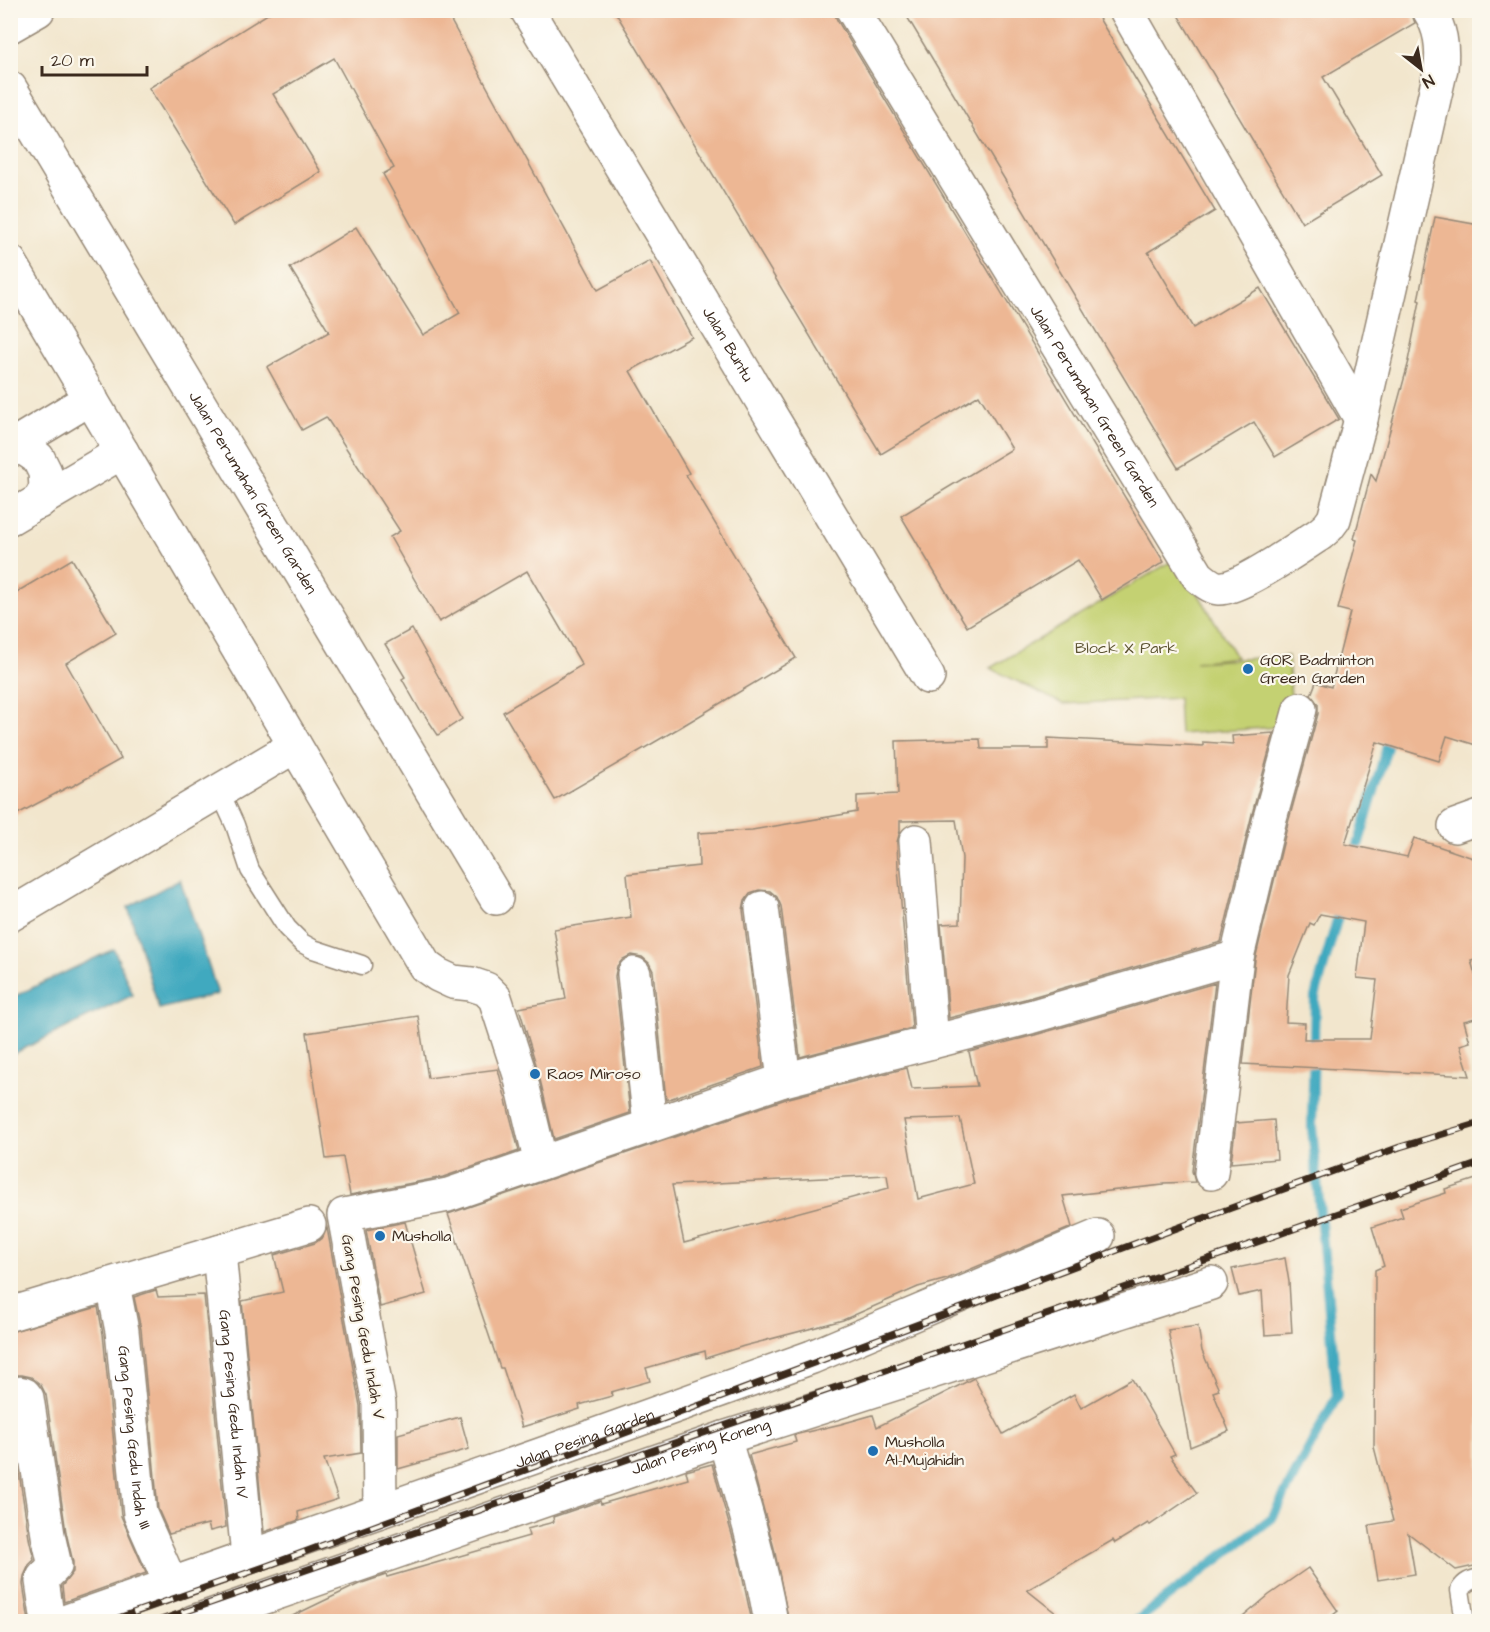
<svg xmlns="http://www.w3.org/2000/svg" width="1490" height="1632" font-family="'Architects Daughter',sans-serif">
<style>
.green{fill:#c4d172;stroke:#807e48;stroke-width:1.5}
.water{fill:#3fa9bf;stroke:#3d6a6e;stroke-width:1.5}
.lines{fill:none;stroke-linecap:round;stroke-linejoin:round}
.stream{stroke:#3fa9bf;stroke-width:10}
.building{fill:#edb794;fill-rule:evenodd}
.lane-casing{stroke:#968876;stroke-width:21}
.street-casing{stroke:#968876;stroke-width:36}
.lane{stroke:#fff;stroke-width:18}
.street{stroke:#fff;stroke-width:33}
.rail-casing{stroke:#3b2a1e;stroke-width:7}
.rail{stroke:#fbf7ec;stroke-width:4.5;stroke-dasharray:14;stroke-linecap:butt}
.poi-dot{fill:#1f6fb2;stroke:#fbf7ec;stroke-width:2}
.labels{text-anchor:middle;dominant-baseline:central;stroke-width:4.5;stroke-linejoin:round;paint-order:stroke}
.street-label{font-size:16px;fill:#3b2a1e;stroke:#fbf7ec}
.park-label{font-size:16px;fill:#5d5433;stroke:#fbf7ec}
.poi-label{font-size:16px;fill:#3b2a1e;stroke:#fbf7ec;text-anchor:start}
</style>
<rect width="100%" height="100%" fill="#fbf7ec"/>
<filter id="ink" filterUnits="userSpaceOnUse"><feTurbulence type="fractalNoise" baseFrequency=".0167" numOctaves="2"/><feDisplacementMap in="SourceGraphic" scale="12" xChannelSelector="R" yChannelSelector="G"/><feConvolveMatrix kernelMatrix="1 2 1 2 8 2 1 2 1" color-interpolation-filters="sRGB"/></filter>
<filter id="wash" filterUnits="userSpaceOnUse"><feTurbulence type="fractalNoise" baseFrequency=".008" numOctaves="4" result="noise"/><feDisplacementMap in="SourceGraphic" scale="24" xChannelSelector="R" yChannelSelector="G"/><feGaussianBlur stdDeviation="1.35" result="paint"/><feColorMatrix in="noise" values="0 0 0 0 0 0 0 0 0 0 0 0 0 0 0 0 0 1.4 0 .05"/><feComposite in="paint" operator="in"/></filter>
<g filter="url(#wash)">
<rect width="100%" height="100%" fill="#f2e6cd"/>
<path class="green" d="M1177 558 1236 657 1195 662 1288 656 1293 726 1180 734 1178 698 1063 704 990 668Z"/>
<g class="water">
<path d="M180 879 218 994 159 1009 128 907Z"/>
<path d="M114 949 133 995 11 1055V998Z"/>
</g>
<g class="lines">
<g class="stream">
<path d="M1354 859 1391 733"/>
<path d="M1135 1622 1272 1518 1337 1396 1312 1127 1315 997 1341 906"/>
</g>
</g>
<g id="blocks">
<g class="building">
<path d="M274 10H445L598 290 650 261 692 337 630 371 689 473 686 475 796 658 679 728 555 800 503 712 582 665 527 571 439 622 390 537 400 531 326 417 302 430 267 367 329 332 290 268 356 227 423 335 460 313 383 174 394 168 334 58 273 94 321 172 234 225 149 88Z"/>
<path d="M614 10H833L837 20 1164 562 1102 600 1078 560 967 627 901 516 1012 449 979 395 881 454Z"/>
<path d="M903 10H1094L1215 211 1148 252 1193 328 1260 288 1339 419 1275 457 1254 422 1178 468Z"/>
<path d="M1175 10H1410L1415 23 1323 77 1382 175 1302 223Z"/>
<path d="M1435 217 1479 225V746L1447 736 1439 761 1377 742 1345 844 1407 857 1414 838 1479 860V959L1471 961 1479 987V1017L1464 1021 1470 1042 1460 1045 1470 1076 1243 1064 1255 960 1288 823 1318 714V704L1311 695 1316 682 1331 687 1350 612 1338 609 1357 540 1354 539 1371 474 1376 481 1409 361H1408L1420 301 1418 300ZM1320 914 1364 922 1357 978 1377 980 1370 1039H1304L1305 1023 1286 1022 1289 975 1310 923 1314 925Z"/>
<path d="M72 559 116 633 66 663 121 759 71 787 70 786 10 818V596Z"/>
<path d="M412 629 462 719 438 735 422 711 421 712 402 679 405 677 385 644Z"/>
<path d="M1274 733 1252 814 1221 942 1025 999 949 1018 941 924 960 923 962 858 956 820 900 821V831L897 842 898 868 912 1028 800 1057 781 906 777 897 770 891 759 890 750 893 745 900 743 910 763 1067 666 1100 653 971 649 963 642 957 631 955 623 959 617 966 615 976 630 1113 554 1139 538 1071 519 1008 566 999 554 929 631 917 627 874 699 866 698 833 752 830 857 812V796L898 794 896 741 980 739 981 749H1048V738L1203 746V742L1233 744 1232 736Z"/>
<path d="M1215 983 1192 1171 1195 1182 1163 1183V1185L1063 1196 1072 1227 947 1279 918 1287 843 1320 744 1346 706 1358 705 1351 646 1368 650 1381 611 1392 612 1396 579 1405 580 1409 522 1427 503 1368H500L448 1214 789 1098 907 1068 912 1089 977 1086 969 1052 1035 1035ZM960 1118 974 1184 918 1199 904 1120ZM887 1175 889 1188 684 1243 672 1185Z"/>
<path d="M418 1016 428 1078 498 1069 519 1151 443 1177 350 1195 343 1157 326 1159 307 1033Z"/>
<path d="M1274 1120 1277 1159 1231 1163 1236 1123Z"/>
<path d="M1479 1178V1565L1456 1570 1408 1533 1415 1574 1378 1580 1369 1525 1393 1521 1374 1447 1375 1270 1384 1266 1372 1227 1403 1217 1400 1208 1446 1193 1445 1189Z"/>
<path d="M405 1222 426 1294 380 1307 366 1230Z"/>
<path d="M327 1228 360 1406 361 1453 324 1459 338 1499 298 1512 299 1520 264 1532 242 1301 283 1292 274 1255 315 1243 323 1237Z"/>
<path d="M1285 1258 1289 1282 1292 1333 1265 1335 1262 1291 1239 1296 1232 1269Z"/>
<path d="M156 1290 158 1297 204 1295 226 1527 210 1531 208 1524 169 1534 158 1509 141 1329 134 1297Z"/>
<path d="M98 1307 103 1334 121 1516 146 1573 64 1602 62 1586 73 1572V1562L66 1532 46 1395 41 1385 31 1377 22 1375H10V1332Z"/>
<path d="M1198 1326 1202 1351 1219 1390 1213 1392 1229 1431 1190 1447 1168 1330Z"/>
<path d="M974 1378 1003 1434 1074 1394 1081 1408 1132 1379 1175 1454 1170 1456 1197 1493 1150 1525 1148 1523 1115 1543 1113 1540 1027 1590 1067 1622H1013L1007 1617 989 1622H789L774 1548 749 1455 796 1442 794 1435 841 1424 873 1415 877 1427Z"/>
<path d="M10 1414 29 1538 34 1560 29 1565 24 1576 23 1584 29 1622H10Z"/>
<path d="M460 1417 469 1449 398 1469V1434Z"/>
<path d="M712 1464 738 1556 752 1622H280L359 1584 386 1575 387 1577 529 1536 527 1529 554 1522 553 1517 600 1501 601 1504 688 1479 686 1471Z"/>
<path d="M1308 1568 1338 1611 1324 1622H1237L1269 1595Z"/>
</g>
</g>
</g>
<g filter="url(#ink)">
<use href="#blocks" fill-opacity="0" stroke="#968876" stroke-width="1.5"/>
<g class="lines">
<defs>
<g id="lane">
<path d="M219 790 235 825 250 870 287 928 302 943 313 949 362 965"/>
<path d="M1465 1622 1460 1590C1465 1582 1470 1580 1480 1578"/>
</g>
<g id="street">
<path id="s1" d="M527 10 928 677"/>
<path id="s2" d="M853 10 1198 576C1204 581 1211 587 1218 588 1237 591 1301 546 1320 534L1328 527 1334 519 1361 419 1441 68C1443 46 1441 29 1429 10"/>
<path d="M1126 10 1361 419"/>
<path d="M10 26 38 10"/>
<path id="s3" d="M10 88 496 898"/>
<path d="M10 262 425 966 438 975 453 982 471 984 486 989 495 998 520 1075 541 1163"/>
<path d="M10 447 91 398"/>
<path d="M10 448 25 449 38 458 45 472 46 488 39 502"/>
<path d="M10 518 122 452"/>
<path d="M1455 826 1480 817"/>
<path d="M916 841 932 1042"/>
<path d="M762 908 784 1080"/>
<path d="M10 915 295 746"/>
<path d="M634 974 650 1125"/>
<path d="M1211 1173 1237 957 1270 818 1300 709"/>
<path id="s4" d="M219 1252 248 1557"/>
<path id="s5" d="M113 1285 122 1331 140 1514 171 1584"/>
<path d="M10 1314 309 1225"/>
<path d="M10 1395C17 1393 23 1391 27 1398L48 1535 55 1566 43 1578 42 1581 48 1622"/>
<path d="M724 1438C742 1498 760 1559 771 1622"/>
<path d="M380 1511 379 1404 344 1215 448 1195 784 1080 1030 1017 1237 957"/>
<path id="s6" d="M64 1622 540 1455 812 1357 1098 1236"/>
<path id="s7" d="M193 1622 724 1438 1211 1283"/>
</g>
</defs>
<use href="#lane" class="lane-casing"/>
<use href="#street" class="street-casing"/>
<use href="#lane" class="lane"/>
<use href="#street" class="street"/>
<defs>
<g id="rail">
<path d="M107 1622 264 1567 1231 1208 1400 1147 1480 1123"/>
<path d="M155 1622 1243 1247 1480 1163"/>
</g>
</defs>
<use href="#rail" class="rail-casing"/>
<use href="#rail" class="rail"/>
</g>
</g>
<g class="poi-dot">
<circle cx="1248" cy="669" r="6"/>
<circle cx="535" cy="1074" r="6"/>
<circle cx="380" cy="1236" r="6"/>
<circle cx="873" cy="1451" r="6"/>
</g>
<g class="labels">
<g class="street-label">
<text stroke="none"><textPath href="#s1" startOffset="390">Jalan Buntu</textPath></text>
<text stroke="none"><textPath href="#s2" startOffset="464">Jalan Perumahan Green Garden</textPath></text>
<text stroke="none"><textPath href="#s3" startOffset="472">Jalan Perumahan Green Garden</textPath></text>
<text transform="translate(363 1327) rotate(80)">Gang Pesing Gedu Indah V</text>
<text stroke="none"><textPath href="#s4" startOffset="153">Gang Pesing Gedu Indah IV</textPath></text>
<text stroke="none"><textPath href="#s5" startOffset="154">Gang Pesing Gedu Indah III</textPath></text>
<text stroke="none"><textPath href="#s6" startOffset="552">Jalan Pesing Garden</textPath></text>
<text stroke="none"><textPath href="#s7" startOffset="537">Jalan Pesing Koneng</textPath></text>
</g>
<g class="park-label">
<text x="1126" y="648">Block X Park</text>
</g>
<g class="poi-label">
<text x="1260" y="660">GOR Badminton<tspan x="1260" dy="18">Green Garden</tspan></text>
<text x="547" y="1074">Raos Miroso</text>
<text x="392" y="1236">Musholla</text>
<text x="885" y="1442">Musholla<tspan x="885" dy="18">Al-Mujahidin</tspan></text>
</g>
</g>
<rect width="1490" height="1632" fill="none" stroke="#fbf7ec" stroke-width="36"/>
<g transform="translate(1421 69) rotate(149)" stroke="#fbf7ec" stroke-width="4.5" paint-order="stroke">
<path d="M0-4.5L10 22L0 15L-10 22Z" fill="#3b2a1e"/>
<text y="-9" font-size="16" font-weight="bold" text-anchor="middle" fill="#3b2a1e">N</text>
</g>
<path d="M42 66v9h105v-9" fill="none" stroke="#3b2a1e" stroke-width="3"/>
<text x="51" y="66" font-size="18" fill="#3b2a1e" stroke="#fbf7ec" stroke-width="4.5" paint-order="stroke">20 m</text>
</svg>
